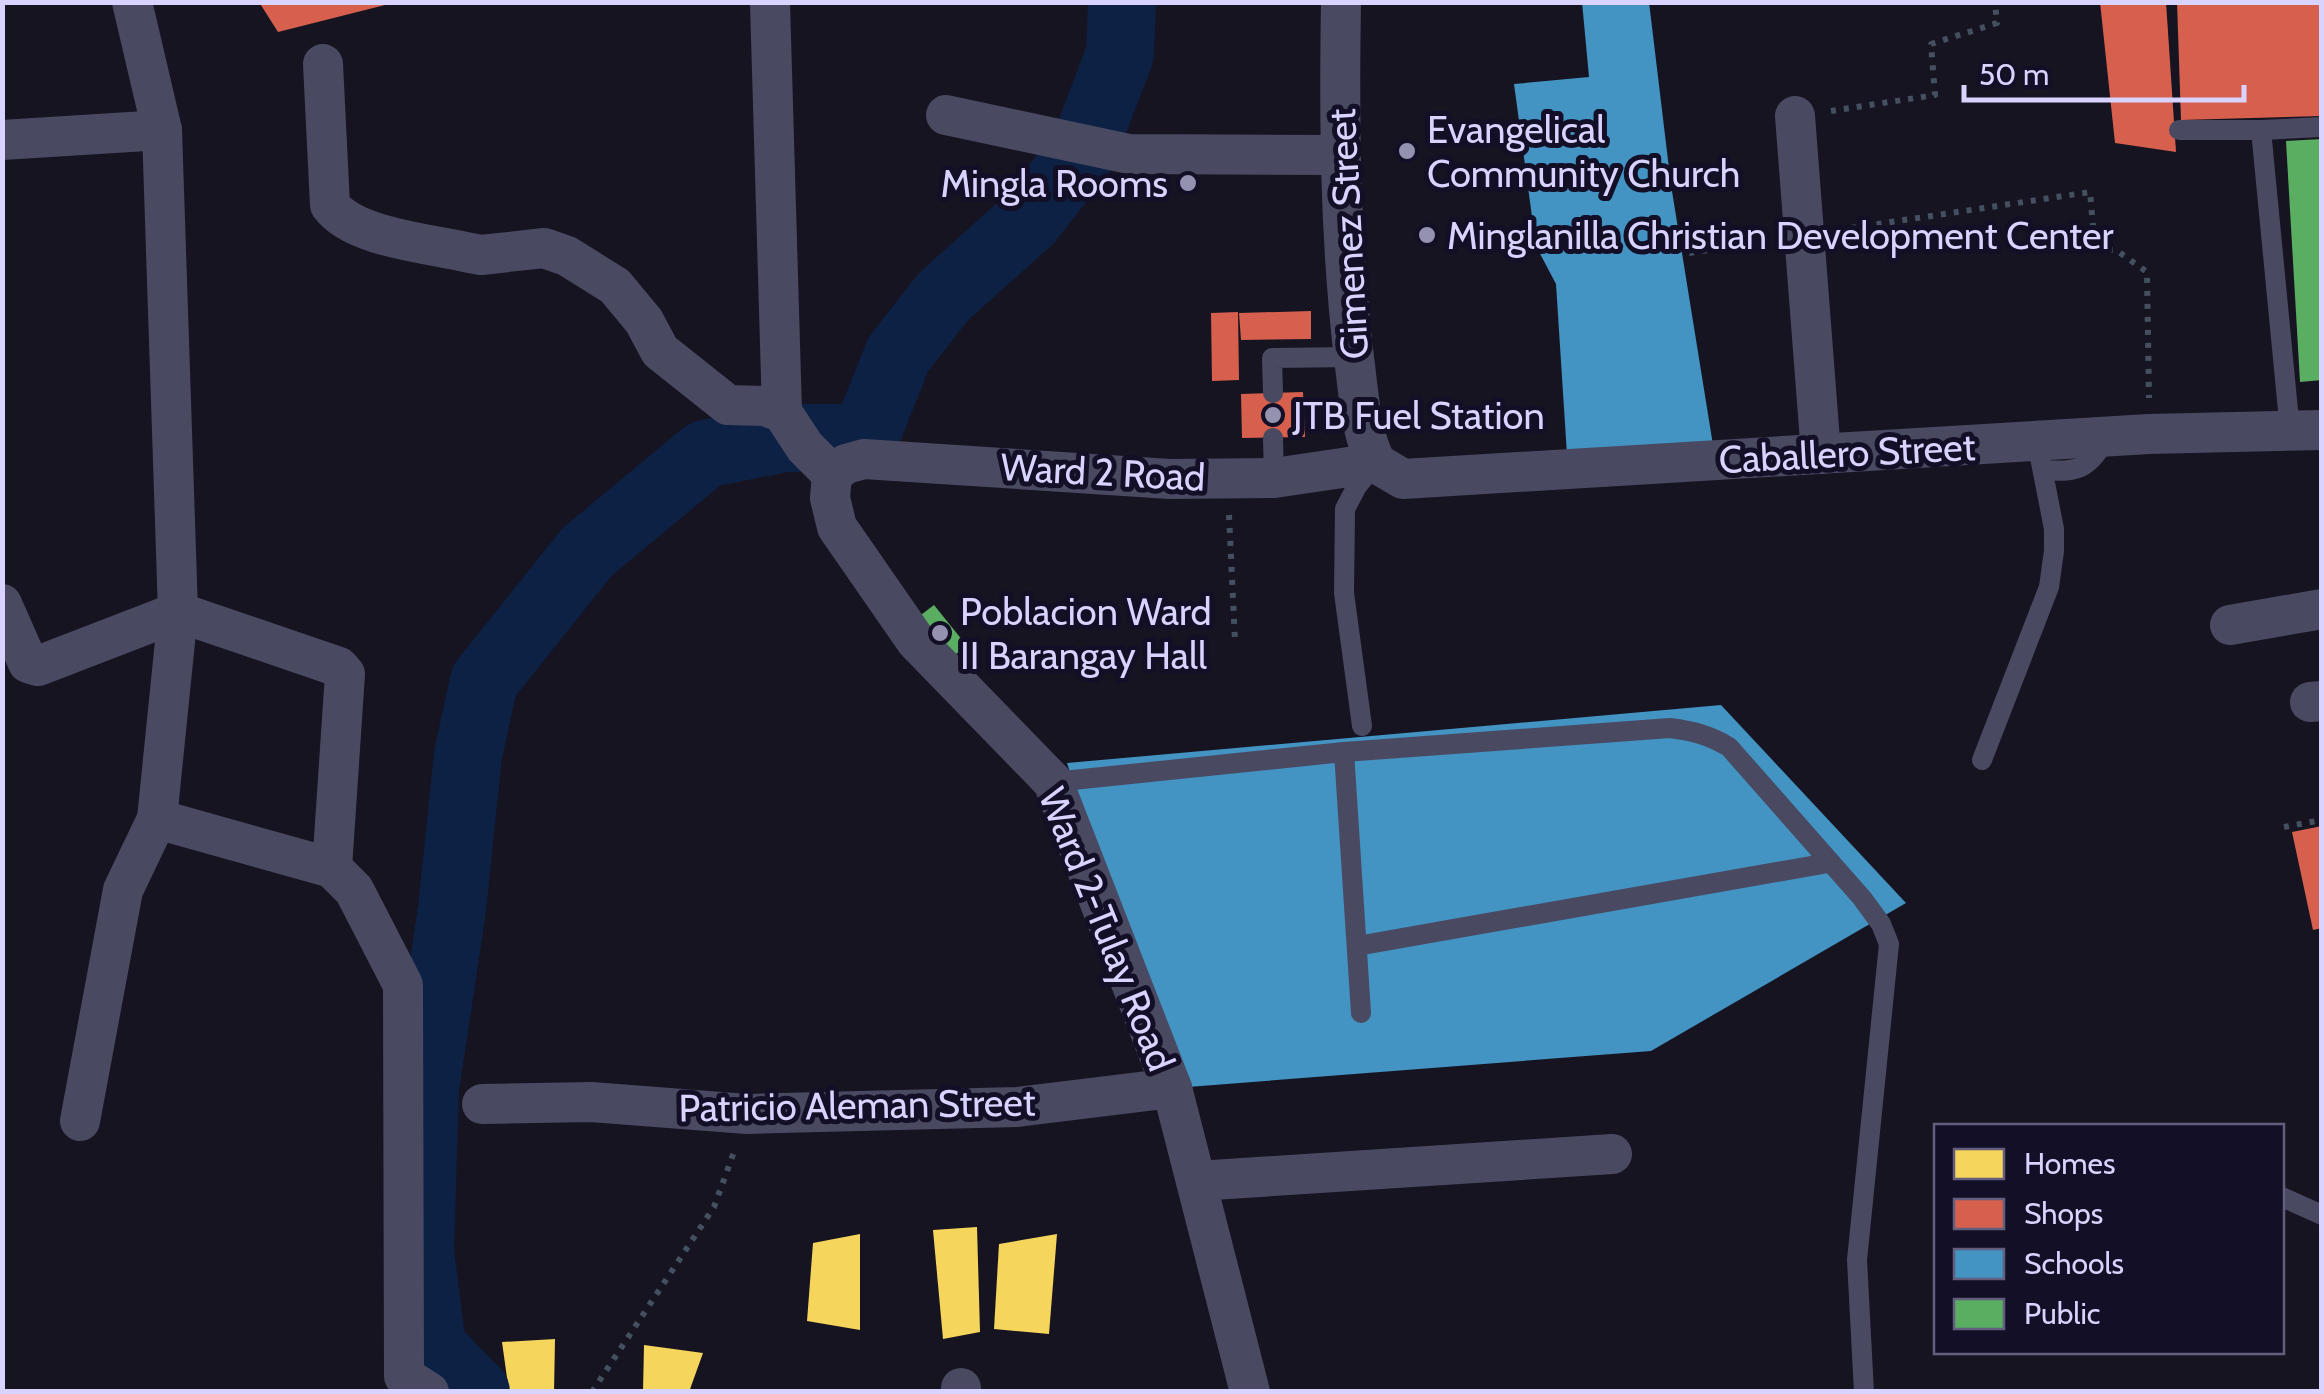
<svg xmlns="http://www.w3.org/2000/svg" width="2324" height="1394" font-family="Cabin,sans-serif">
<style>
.homes{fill:#f6d55c}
.shops{fill:#d6604d}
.schools{fill:#4393c3}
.public{fill:#5aae61}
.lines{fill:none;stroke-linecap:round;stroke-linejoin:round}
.river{stroke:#0d2144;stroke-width:68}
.path{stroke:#44505f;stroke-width:6;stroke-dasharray:5 8;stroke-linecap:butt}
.lane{stroke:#4a4962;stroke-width:20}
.street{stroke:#4a4962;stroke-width:40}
.poi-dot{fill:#9591b1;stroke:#130f26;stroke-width:4}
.labels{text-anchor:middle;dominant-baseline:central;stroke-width:10;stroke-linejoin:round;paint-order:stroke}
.poi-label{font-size:38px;fill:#d9d4ff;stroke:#130f26;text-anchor:start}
.street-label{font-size:38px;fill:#d9d4ff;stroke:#130f26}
</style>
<rect width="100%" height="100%" fill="#161421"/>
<g class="homes">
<path d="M977 1227 980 1332 943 1339 933 1230Z"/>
<path d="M860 1234V1330L807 1321 813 1243Z"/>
<path d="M1057 1234 1049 1334 994 1329 999 1244Z"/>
<path d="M555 1339 554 1392H509L502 1342Z"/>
<path d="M644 1345 703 1353 689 1392H643Z"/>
</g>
<g class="shops">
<path d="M259 2H389V4L278 32Z"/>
<path d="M2100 2H2166L2176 152 2115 143Z"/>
<path d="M2177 2H2322V116L2181 120Z"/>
<path d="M1311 311V339L1241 340 1239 313Z"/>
<path d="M1238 312 1239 380 1212 381 1211 313Z"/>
<path d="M1303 392 1305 437 1242 438 1241 394Z"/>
<path d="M2322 826V928L2313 930 2292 832Z"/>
</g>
<g class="schools">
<path d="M1582 2H1649L1671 185 1713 445 1567 455 1556 284 1536 246 1514 84 1589 77Z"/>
<path d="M1721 705 1906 903 1651 1051 1188 1087 1129 955 1067 763Z"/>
</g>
<g class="public">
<path d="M2322 139V380L2300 382 2286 141Z"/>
<path d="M934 605 967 646 945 662 913 621Z"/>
</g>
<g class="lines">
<path class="river" d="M476 1392 432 1347 420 1251 425 1089 452 909 468 755 484 681 587 552 705 454 785 438H865L898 355 943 297 1028 221 1083 151 1120 54 1122 2"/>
<g class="path">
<path d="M1831 111 1935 95 1931 44 1997 23 1995 2"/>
<path d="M1838 230 2090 192 2095 249 2116 250 2147 272 2149 398"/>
<path d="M1689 253 1766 241"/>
<path d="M1229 515 1235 641"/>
<path d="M2284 827 2322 820"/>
<path d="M592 1392 714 1207 735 1149"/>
</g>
<g class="lane">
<path d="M2179 130H2261L2290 431"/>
<path d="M2261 130 2322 127"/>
<path d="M1273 393 1272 358 1354 357"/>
<path d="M1273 438 1274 478"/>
<path d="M2043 470C2082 473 2087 468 2108 437"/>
<path d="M1362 726 1344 593 1345 509 1357 486 1372 468"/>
<path d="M1344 752 1670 728C1693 731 1709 735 1729 747L1862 898 1881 924 1889 944 1857 1260 1864 1392"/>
<path d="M1982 760 2049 587 2054 551V529L2037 442"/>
<path d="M1053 782 1344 752 1361 1013"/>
<path d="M1357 946 1828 863"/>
<path d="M2282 1197 2322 1215"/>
</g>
<g class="street">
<path d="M1341 2C1339 122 1340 239 1354 358 1359 395 1360 430 1376 463"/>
<path d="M770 3 782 412 805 447 832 474"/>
<path d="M323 64 330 205C353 237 426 243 465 252L481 255 544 248 567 256 615 286 644 321 660 351 728 405 764 406 782 412"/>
<path d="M946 115 1129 154 1338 155"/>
<path d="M1795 116 1821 454"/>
<path d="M2 140 162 130"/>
<path d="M1376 463 1403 479 2149 434 2322 430"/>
<path d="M832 474 830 498 837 527 916 641 1053 782 1172 1088 1250 1392"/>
<path d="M832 474 846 464 864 459 1170 479 1274 478 1376 463"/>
<path d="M2 604 28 663 38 666 178 612 339 667 345 674 332 868 157 819"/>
<path d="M2230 625 2322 609"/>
<path d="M2310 702 2322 701"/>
<path d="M332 868 354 890 403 985 404 1376 429 1392"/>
<path d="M482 1104 591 1102 747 1114 1017 1107 1172 1088"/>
<path d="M80 1121 123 890 157 819 178 612 162 130 132 2"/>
<path d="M1197 1181 1612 1154"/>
<path d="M961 1388V1392"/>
</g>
</g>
<g class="poi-dot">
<circle cx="1407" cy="151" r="10"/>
<circle cx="1188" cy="183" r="10"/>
<circle cx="1427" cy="235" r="10"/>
<circle cx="1273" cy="415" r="10"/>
<circle cx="940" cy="633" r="10"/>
</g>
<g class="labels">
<g class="poi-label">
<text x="1427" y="129">Evangelical<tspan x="1427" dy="44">Community Church</tspan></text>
<text x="1168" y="183" text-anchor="end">Mingla Rooms</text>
<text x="1447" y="235">Minglanilla Christian Development Center</text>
<text x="1293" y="415">JTB Fuel Station</text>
<text x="960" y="611">Poblacion Ward<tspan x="960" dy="44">II Barangay Hall</tspan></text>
</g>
<g class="street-label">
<text transform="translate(1348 234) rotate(-93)">Gimenez Street</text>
<text transform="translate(1847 453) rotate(-3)">Caballero Street</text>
<text transform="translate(1103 472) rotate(3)">Ward 2 Road</text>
<text transform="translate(1107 929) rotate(68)">Ward 2-Tulay Road</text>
<text transform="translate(857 1105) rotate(-1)">Patricio Aleman Street</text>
</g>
</g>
<rect width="2324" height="1394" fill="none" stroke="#d9d4ff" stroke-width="10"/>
<rect x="1934" y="1124" width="350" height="230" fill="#130f26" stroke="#625e7d" stroke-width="2.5"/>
<rect x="1954" y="1149" width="50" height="30" fill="#f6d55c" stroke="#625e7d" stroke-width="2.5"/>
<text x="2024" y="1174" font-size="30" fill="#d9d4ff">Homes</text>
<rect x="1954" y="1199" width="50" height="30" fill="#d6604d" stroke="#625e7d" stroke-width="2.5"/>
<text x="2024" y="1224" font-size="30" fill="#d9d4ff">Shops</text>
<rect x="1954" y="1249" width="50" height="30" fill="#4393c3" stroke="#625e7d" stroke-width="2.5"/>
<text x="2024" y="1274" font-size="30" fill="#d9d4ff">Schools</text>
<rect x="1954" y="1299" width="50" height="30" fill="#5aae61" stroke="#625e7d" stroke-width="2.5"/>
<text x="2024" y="1324" font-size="30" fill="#d9d4ff">Public</text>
<path d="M1964 85v15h280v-15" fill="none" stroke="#d9d4ff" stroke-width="5"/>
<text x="1979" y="85" font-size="30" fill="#d9d4ff" stroke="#130f26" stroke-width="8" paint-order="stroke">50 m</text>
</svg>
